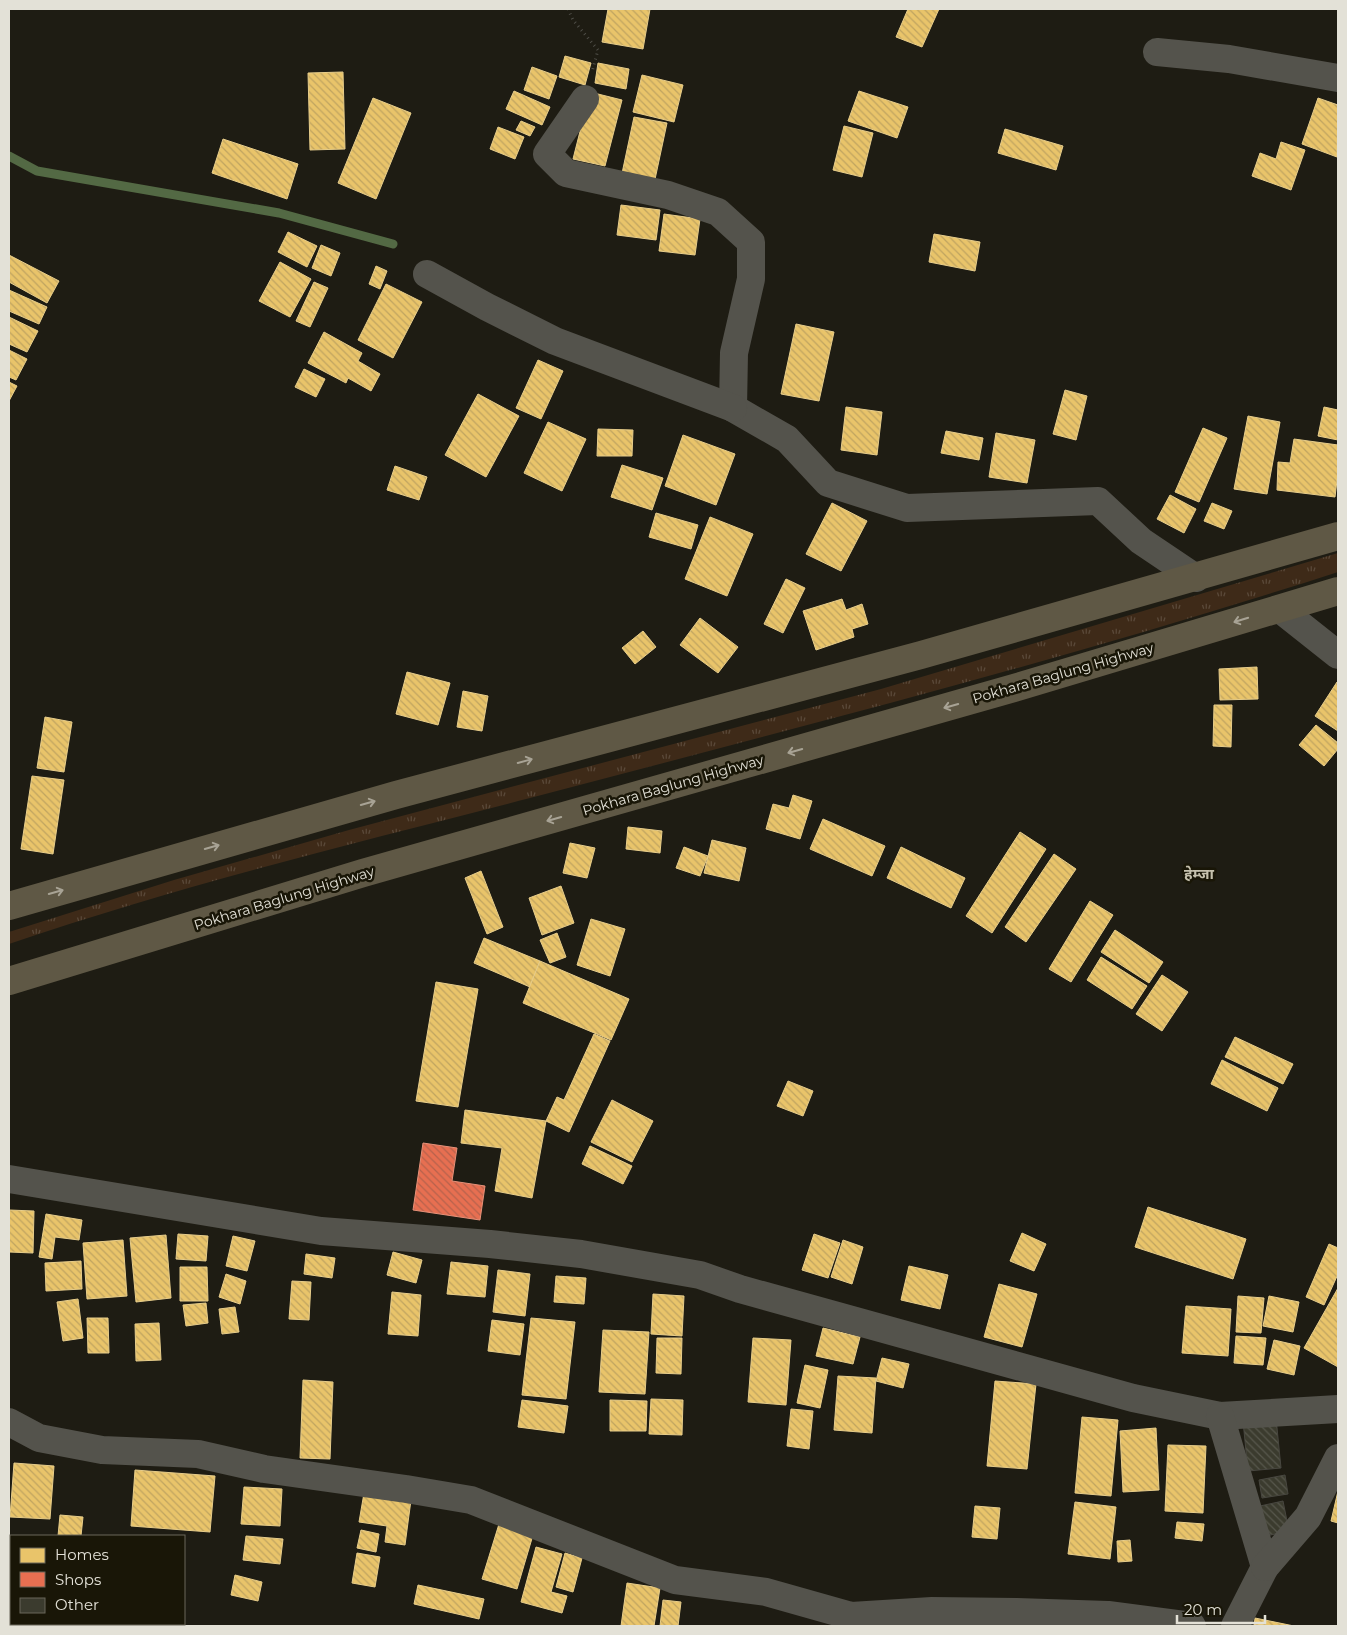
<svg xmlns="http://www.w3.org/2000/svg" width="1347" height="1635" font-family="Montserrat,'Noto Sans Devanagari',sans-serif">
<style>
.grass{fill:url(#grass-tufts)}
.homes{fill:url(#homes-back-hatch);stroke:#e7cd8b}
.shops{fill:url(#shops-back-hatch);stroke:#e69179}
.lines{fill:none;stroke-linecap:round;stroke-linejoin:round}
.stream{stroke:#536944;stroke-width:9}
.building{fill:url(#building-back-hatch);stroke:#484740}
.path{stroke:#4f4e48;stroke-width:3;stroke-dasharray:1 4;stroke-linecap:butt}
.minor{stroke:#54534c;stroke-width:28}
.highway{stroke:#5f5845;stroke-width:28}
.oneway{stroke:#a8a395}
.labels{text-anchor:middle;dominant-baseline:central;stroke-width:5;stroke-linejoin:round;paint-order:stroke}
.street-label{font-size:14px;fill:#e3e1d7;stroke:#191607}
.neighbourhood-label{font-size:15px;font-weight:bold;fill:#c5c0ad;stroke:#191607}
</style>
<defs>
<pattern id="grass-tufts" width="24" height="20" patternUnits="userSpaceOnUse" patternTransform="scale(1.25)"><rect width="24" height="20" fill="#3e2a18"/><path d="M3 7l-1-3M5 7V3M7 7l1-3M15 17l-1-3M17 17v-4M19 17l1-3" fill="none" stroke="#5a4939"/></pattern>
<pattern id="homes-back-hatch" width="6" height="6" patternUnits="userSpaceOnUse" patternTransform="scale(1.25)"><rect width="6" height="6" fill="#e9c46a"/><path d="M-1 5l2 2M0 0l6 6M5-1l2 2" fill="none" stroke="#c0a460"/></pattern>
<pattern id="shops-back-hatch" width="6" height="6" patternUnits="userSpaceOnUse" patternTransform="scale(1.25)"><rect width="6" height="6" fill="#e76f51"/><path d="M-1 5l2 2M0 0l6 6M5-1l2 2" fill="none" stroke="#b6624c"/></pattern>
<pattern id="building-back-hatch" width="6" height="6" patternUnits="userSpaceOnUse" patternTransform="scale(1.25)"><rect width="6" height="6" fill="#3b3b2e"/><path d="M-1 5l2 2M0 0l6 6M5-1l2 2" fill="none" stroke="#57574c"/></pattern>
</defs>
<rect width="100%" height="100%" fill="#1e1c13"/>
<path class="grass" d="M1338 553V572C1072 658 800 727 530 798 355 843 179 886 9 944V932L174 880 349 830 881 689Z"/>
<g class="homes">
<path d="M608 9H650L643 49 602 42Z"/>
<path d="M908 9H939L922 47 896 37Z"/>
<path d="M565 56 591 63 585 85 559 77Z"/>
<path d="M598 63 629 69 626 89 595 83Z"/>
<path d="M532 67 557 76 549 99 524 90Z"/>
<path d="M343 72 345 149 310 150 308 73Z"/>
<path d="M642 75 683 85 674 122 633 112Z"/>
<path d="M514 91 550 107 542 125 506 109Z"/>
<path d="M859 91 908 107 897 138 848 121Z"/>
<path d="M590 92 622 100 605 166 573 159Z"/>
<path d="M373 98 411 113 376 199 338 183Z"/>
<path d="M1318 98 1338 105 1337 157 1302 144Z"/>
<path d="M634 117 667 123 654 184 621 178Z"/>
<path d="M521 121 535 127 530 136 516 130Z"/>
<path d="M844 126 873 133 862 177 833 170Z"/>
<path d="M498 127 524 137 515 159 490 149Z"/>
<path d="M1005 129 1063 146 1056 170 998 153Z"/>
<path d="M223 139 298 164 287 199 212 173Z"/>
<path d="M1281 142 1305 150 1291 190 1252 176 1260 153 1276 159Z"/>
<path d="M621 205 660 210 656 240 617 235Z"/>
<path d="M664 214 700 219 695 255 659 251Z"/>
<path d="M288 232 317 246 307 267 278 252Z"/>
<path d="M934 234 980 242 975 271 929 262Z"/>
<path d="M321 245 340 253 331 276 312 268Z"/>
<path d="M9 255 59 281 47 303 9 282Z"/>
<path d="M280 262 311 279 290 317 259 301Z"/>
<path d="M376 266 387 271 380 289 369 284Z"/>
<path d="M314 282 328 288 310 327 296 321Z"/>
<path d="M386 284 422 302 393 358 358 340Z"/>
<path d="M9 290 47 307 39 324 9 311Z"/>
<path d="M9 317 38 331 27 352 9 344Z"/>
<path d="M796 324 834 332 819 401 781 394Z"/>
<path d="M324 332 362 353 358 361 380 374 371 391 348 378 346 383 308 363Z"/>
<path d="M9 350 27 359 16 380 9 377Z"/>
<path d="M538 360 563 371 541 419 516 408Z"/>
<path d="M304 369 325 379 316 397 295 387Z"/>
<path d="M9 382 17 386 9 401Z"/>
<path d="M1065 390 1087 396 1076 440 1053 434Z"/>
<path d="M478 394 519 416 486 477 445 455Z"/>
<path d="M846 407 882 412 877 455 841 450Z"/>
<path d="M1324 407 1338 410V440L1318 436Z"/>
<path d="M1248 416 1280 422 1267 494 1234 489Z"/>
<path d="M548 422 586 439 562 491 524 473Z"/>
<path d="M1203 428 1227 438 1199 502 1175 492Z"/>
<path d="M598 429 633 430 632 456H597Z"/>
<path d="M946 431 983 438 979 460 941 453Z"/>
<path d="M996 433 1035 440 1027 483 989 477Z"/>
<path d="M683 435 735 454 716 505 665 486Z"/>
<path d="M1294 439 1338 445V472L1335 497 1277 490 1278 462 1290 463Z"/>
<path d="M622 465 663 478 652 510 611 497Z"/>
<path d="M395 466 427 477 419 500 387 490Z"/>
<path d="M1170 495 1196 509 1184 533 1157 519Z"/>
<path d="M832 503 867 521 841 571 806 554Z"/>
<path d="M1212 503 1232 511 1224 529 1204 521Z"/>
<path d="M656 513 698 525 691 549 649 537Z"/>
<path d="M710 517 753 534 727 596 685 579Z"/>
<path d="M786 579 805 588 783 633 764 624Z"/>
<path d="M842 599 846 610 862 604 868 624 852 629 854 637 816 650 803 611Z"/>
<path d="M700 618 738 647 718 673 680 645Z"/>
<path d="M643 631 656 647 635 664 622 648Z"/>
<path d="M1257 667 1258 699 1220 700 1219 669Z"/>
<path d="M407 672 450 683 438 725 396 714Z"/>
<path d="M1337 682 1338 683V731L1315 716Z"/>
<path d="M463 691 488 696 482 731 457 727Z"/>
<path d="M1214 705H1232L1231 747 1213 746Z"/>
<path d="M45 717 72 722 64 772 37 768Z"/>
<path d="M1316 725 1338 743V749L1324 766 1299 745Z"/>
<path d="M32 776 64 780 53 854 21 849Z"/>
<path d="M793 795 812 801 800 839 766 829 773 804 789 808Z"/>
<path d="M823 819 885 846 872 876 810 849Z"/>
<path d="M628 827 662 831 660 853 626 849Z"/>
<path d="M1020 832 1046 849 992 933 966 916Z"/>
<path d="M712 840 746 848 739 881 704 873Z"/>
<path d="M570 843 595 848 587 878 563 873Z"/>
<path d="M684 847 708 856 700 876 676 868Z"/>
<path d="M901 847 965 878 951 908 887 878Z"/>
<path d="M1054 854 1076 869 1026 942 1005 927Z"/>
<path d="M481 871 503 927 487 934 465 878Z"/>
<path d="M561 886 574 923 542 935 529 898Z"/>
<path d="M1090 901 1113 915 1071 982 1049 969Z"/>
<path d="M591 919 625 929 610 976 577 965Z"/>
<path d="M1115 930 1163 962 1149 983 1101 952Z"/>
<path d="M557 933 566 957 550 963 540 940Z"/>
<path d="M484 938 540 961 530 987 474 963Z"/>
<path d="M1101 957 1147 986 1132 1009 1087 980Z"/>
<path d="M540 961 629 999 611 1040 523 1003Z"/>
<path d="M1162 975 1188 992 1162 1031 1136 1014Z"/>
<path d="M436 982 478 989 458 1107 416 1101Z"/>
<path d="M594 1034 610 1041 569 1132 546 1121 557 1097 564 1100Z"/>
<path d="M1235 1037 1293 1064 1283 1084 1225 1057Z"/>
<path d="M1222 1060 1278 1088 1267 1111 1211 1084Z"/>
<path d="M788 1081 813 1091 803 1116 777 1106Z"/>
<path d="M612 1100 653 1121 632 1162 591 1142Z"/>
<path d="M465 1110 546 1121 532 1198 495 1191 502 1148 461 1143Z"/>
<path d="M590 1146 632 1166 623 1184 582 1164Z"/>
<path d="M1148 1207 1246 1239 1233 1279 1135 1247Z"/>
<path d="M9 1210 34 1211 33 1253 9 1252Z"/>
<path d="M46 1214 82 1220 79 1240 55 1237 52 1259 39 1257Z"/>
<path d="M1022 1233 1046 1244 1034 1271 1010 1261Z"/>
<path d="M178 1234 208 1236 206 1261 176 1259Z"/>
<path d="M814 1234 840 1243 828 1278 802 1270Z"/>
<path d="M166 1235 171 1298 136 1302 130 1238Z"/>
<path d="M233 1236 255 1241 247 1271 226 1266Z"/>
<path d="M123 1240 127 1296 87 1299 83 1243Z"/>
<path d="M843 1240 863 1247 852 1284 831 1277Z"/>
<path d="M1329 1244 1338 1248V1274L1324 1305 1306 1297Z"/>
<path d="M393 1252 422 1260 416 1283 387 1275Z"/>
<path d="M306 1254 335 1258 332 1278 304 1274Z"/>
<path d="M81 1261 82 1289 46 1291 45 1263Z"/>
<path d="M451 1262 488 1266 485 1297 447 1294Z"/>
<path d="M909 1266 948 1275 940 1309 901 1300Z"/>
<path d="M180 1267H207L208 1301H180Z"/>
<path d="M498 1270 530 1274 525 1316 493 1312Z"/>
<path d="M226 1274 246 1281 240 1304 219 1297Z"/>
<path d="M556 1276 586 1278 584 1304 554 1302Z"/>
<path d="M292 1281 311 1282 309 1320 289 1319Z"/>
<path d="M999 1284 1037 1294 1022 1347 984 1337Z"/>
<path d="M1338 1288V1367L1304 1348Z"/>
<path d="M392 1292 421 1295 418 1336 388 1334Z"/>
<path d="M653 1294 684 1296 682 1336 651 1334Z"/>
<path d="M1238 1296 1264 1298 1261 1333 1236 1332Z"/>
<path d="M1269 1296 1299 1302 1293 1332 1263 1326Z"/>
<path d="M78 1299 83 1338 63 1341 57 1302Z"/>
<path d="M206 1303 208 1323 186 1326 183 1305Z"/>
<path d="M1186 1306 1231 1309 1228 1356 1182 1353Z"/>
<path d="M235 1307 239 1332 222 1334 219 1309Z"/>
<path d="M87 1318H108L109 1353H88Z"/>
<path d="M531 1318 575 1322 566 1399 522 1395Z"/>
<path d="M492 1320 524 1324 520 1355 488 1351Z"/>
<path d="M159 1323 161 1360 136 1361 135 1324Z"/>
<path d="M823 1328 860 1337 853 1364 816 1356Z"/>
<path d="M603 1330 649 1332 645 1394 599 1392Z"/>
<path d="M1236 1336 1266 1338 1263 1365 1234 1363Z"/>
<path d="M657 1338H682L681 1374 656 1373Z"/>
<path d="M753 1338 791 1340 786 1405 748 1402Z"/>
<path d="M1274 1340 1300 1346 1294 1375 1267 1369Z"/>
<path d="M882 1358 909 1364 903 1388 876 1381Z"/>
<path d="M805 1365 828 1370 820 1408 797 1403Z"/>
<path d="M838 1376 876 1378 872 1433 834 1430Z"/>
<path d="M303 1380 333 1382 330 1459 300 1458Z"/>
<path d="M995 1381 1036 1384 1027 1469 987 1466Z"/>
<path d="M651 1399 683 1400 682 1435 649 1434Z"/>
<path d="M522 1400 568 1406 564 1433 518 1427Z"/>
<path d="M610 1400 647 1401 646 1431H610Z"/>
<path d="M791 1409 813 1411 809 1449 787 1446Z"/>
<path d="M1082 1417 1118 1420 1111 1496 1075 1493Z"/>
<path d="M1156 1428 1159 1490 1123 1492 1120 1431Z"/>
<path d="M1168 1445 1206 1446 1203 1513 1165 1511Z"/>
<path d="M14 1463 54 1466 50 1519 10 1517Z"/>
<path d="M135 1470 215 1476 210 1532 131 1526Z"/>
<path d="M244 1487 282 1489 280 1526 241 1524Z"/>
<path d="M1338 1491V1523L1331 1521Z"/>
<path d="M364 1493 411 1500 405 1545 385 1542 387 1526 359 1522Z"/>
<path d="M1075 1502 1116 1507 1110 1559 1068 1554Z"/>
<path d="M975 1506 1000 1508 997 1539 972 1537Z"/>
<path d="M60 1515 83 1517 81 1536H58Z"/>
<path d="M1177 1522 1204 1524 1202 1541 1175 1538Z"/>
<path d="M499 1524 533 1535 517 1589 482 1579Z"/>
<path d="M361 1530 379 1534 376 1552 357 1548Z"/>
<path d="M246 1536 283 1539 280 1564 243 1560Z"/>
<path d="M1130 1540 1132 1561 1118 1562 1117 1541Z"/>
<path d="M536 1547 562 1554 551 1592 567 1596 562 1613 521 1602Z"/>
<path d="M357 1553 380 1557 375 1587 352 1583Z"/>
<path d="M565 1553 582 1558 573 1592 556 1587Z"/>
<path d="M235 1575 262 1582 258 1601 231 1595Z"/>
<path d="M627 1583 660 1588 654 1626H621Z"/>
<path d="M418 1585 484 1599 479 1619 414 1604Z"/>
<path d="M663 1600 681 1602 678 1626H660Z"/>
<path d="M1255 1618 1294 1626H1254Z"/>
</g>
<path class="shops" d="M423 1143 457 1148 452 1181 485 1186 480 1220 413 1210Z"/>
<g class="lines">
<path class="stream" d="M9 156 37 171 279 213 393 244"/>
</g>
<g class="building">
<path d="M1276 1418 1281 1468 1248 1471 1243 1421Z"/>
<path d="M1285 1475 1288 1494 1262 1498 1259 1480Z"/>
<path d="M1283 1501 1289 1531 1266 1536 1260 1506Z"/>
</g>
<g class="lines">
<path class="path" d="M568 9 573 20 598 50 592 72"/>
<g class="minor">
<path d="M1157 52 1229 59 1338 78"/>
<path d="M585 99 547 154 566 173 668 195 718 212 751 242V279L734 353 733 408 787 439 828 483 907 508 1098 501 1141 541 1196 578"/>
<path d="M427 274 487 307 555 341 733 408"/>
<path d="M1280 609 1338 655"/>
<path d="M9 1179 321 1231 490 1244 581 1254 700 1275 740 1289 1133 1398 1220 1416 1338 1409"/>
<path d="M1220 1416 1265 1567 1235 1626"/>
<path d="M9 1422 39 1438 102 1450 198 1454 264 1469 406 1489 471 1500 675 1580 766 1592 851 1616 932 1611 1017 1612 1108 1615 1192 1626"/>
<path d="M1265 1567 1308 1517 1338 1458"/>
</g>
<g class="highway">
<path d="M9 906 396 795 921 655 1338 536"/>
<path d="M9 981 363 873 1014 688 1338 591"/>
</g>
</g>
<defs><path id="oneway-shaft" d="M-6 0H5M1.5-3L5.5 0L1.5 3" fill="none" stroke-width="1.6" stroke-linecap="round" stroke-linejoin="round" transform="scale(1.25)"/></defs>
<g class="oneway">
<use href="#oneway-shaft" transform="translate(1241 620) rotate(163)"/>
<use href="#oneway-shaft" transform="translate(951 706) rotate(164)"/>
<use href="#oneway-shaft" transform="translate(795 751) rotate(164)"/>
<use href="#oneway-shaft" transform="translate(525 761) rotate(-15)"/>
<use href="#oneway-shaft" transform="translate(368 803) rotate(-16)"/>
<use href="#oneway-shaft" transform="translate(554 819) rotate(164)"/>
<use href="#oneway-shaft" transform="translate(212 847) rotate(-16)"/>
<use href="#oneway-shaft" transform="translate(56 892) rotate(-16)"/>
</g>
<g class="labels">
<g class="street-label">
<text transform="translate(1063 673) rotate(-16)">Pokhara Baglung Highway</text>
<text transform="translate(673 785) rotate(-16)">Pokhara Baglung Highway</text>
<text transform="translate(284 898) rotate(-17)">Pokhara Baglung Highway</text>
</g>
<g class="neighbourhood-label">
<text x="1199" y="873">हेम्जा</text>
</g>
</g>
<rect width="1347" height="1635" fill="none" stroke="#e3e1d7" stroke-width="20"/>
<rect x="10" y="1535" width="175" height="90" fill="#191607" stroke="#6a675a"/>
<rect x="20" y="1548" width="25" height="15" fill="#e9c46a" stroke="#6a675a"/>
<text x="55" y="1560" font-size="15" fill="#e3e1d7">Homes</text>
<rect x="20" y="1572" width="25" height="15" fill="#e76f51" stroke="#6a675a"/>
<text x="55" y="1585" font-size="15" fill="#e3e1d7">Shops</text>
<rect x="20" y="1598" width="25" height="15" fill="#3b3b2e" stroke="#6a675a"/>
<text x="55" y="1610" font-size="15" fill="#e3e1d7">Other</text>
<path d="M1177 1615v8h88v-8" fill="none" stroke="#e3e1d7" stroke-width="2.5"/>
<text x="1184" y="1615" font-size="15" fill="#e3e1d7" stroke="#191607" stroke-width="4" paint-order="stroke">20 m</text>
</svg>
